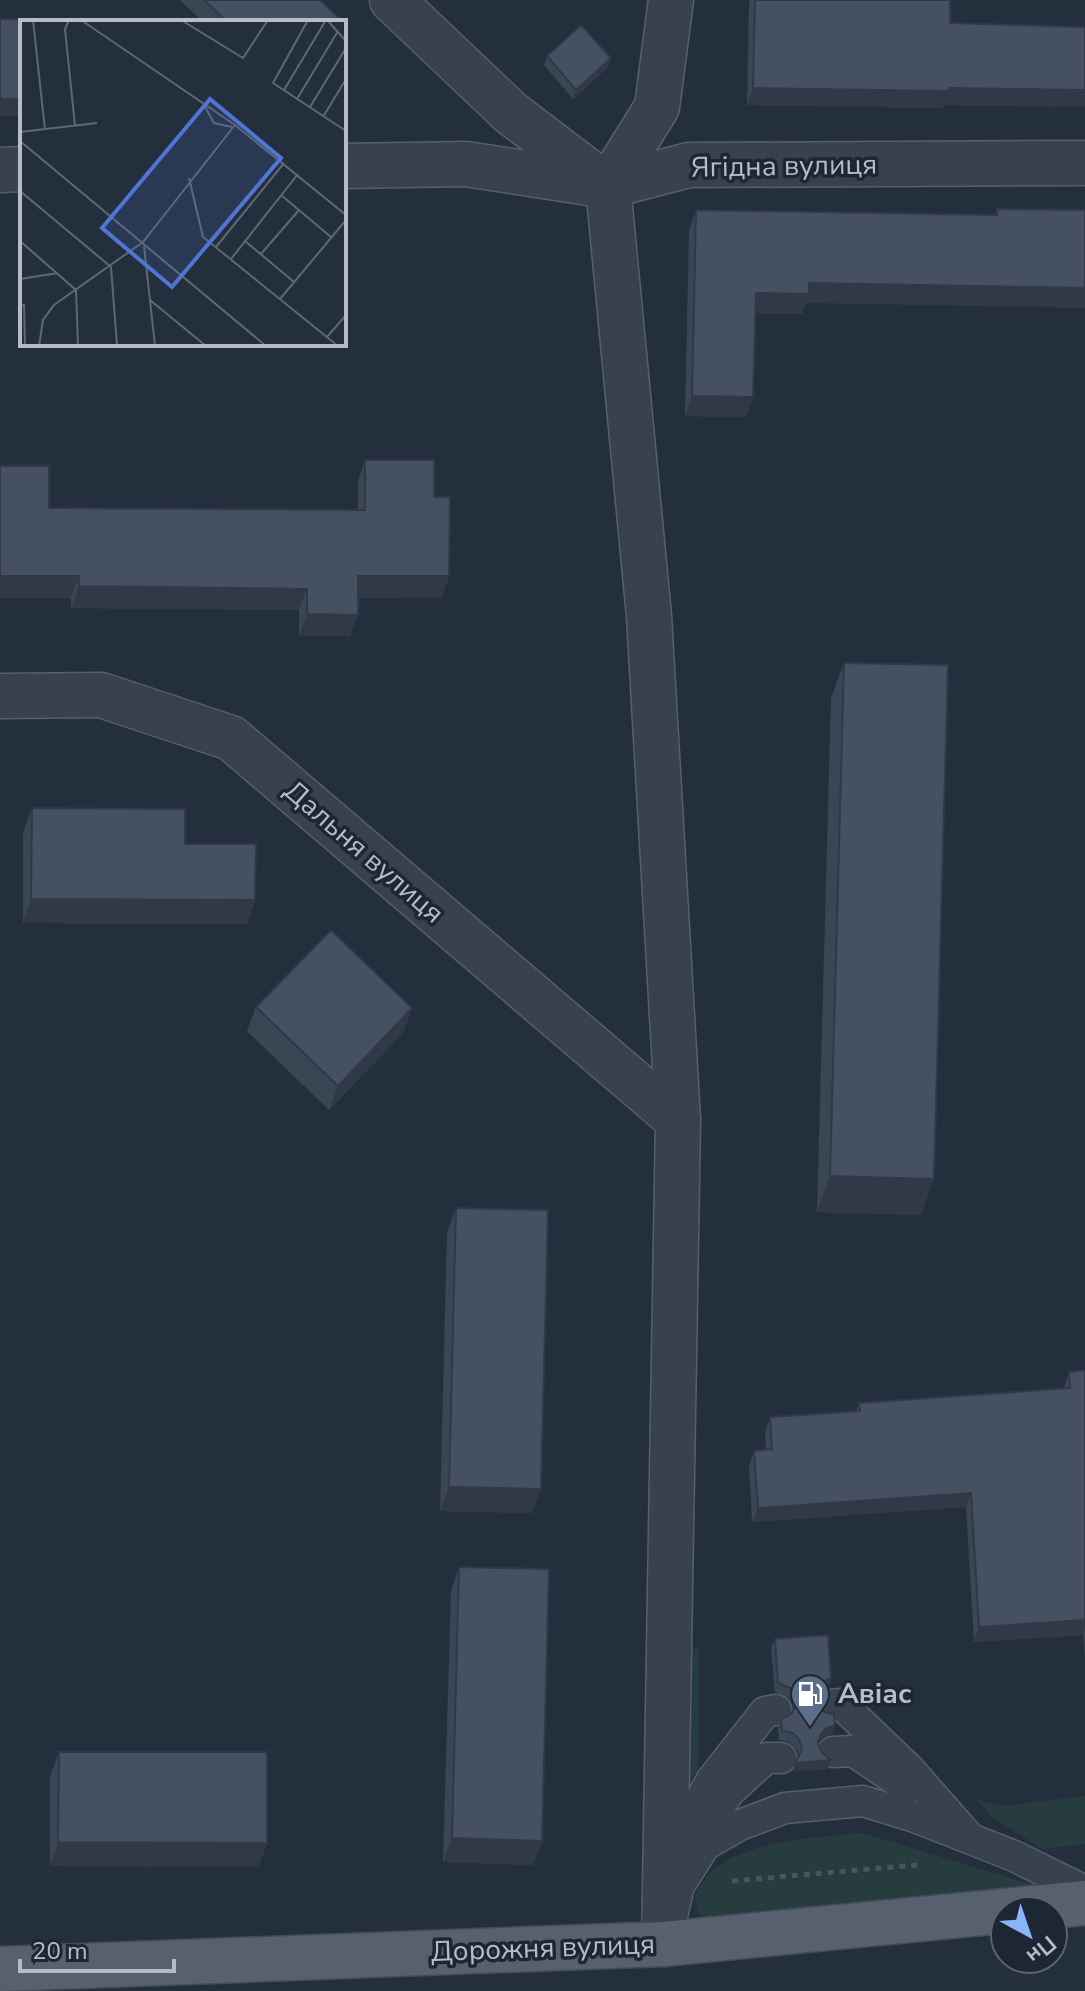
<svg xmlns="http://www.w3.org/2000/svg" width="1085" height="1991" font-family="'Nunito Sans',sans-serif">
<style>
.green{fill:#263c3f}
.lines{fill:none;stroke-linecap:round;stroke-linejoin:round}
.service-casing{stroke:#565f6c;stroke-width:33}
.minor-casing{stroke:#565f6c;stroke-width:47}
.primary-casing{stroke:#414a57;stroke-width:47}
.path{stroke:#44595c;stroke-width:5;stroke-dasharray:6 6;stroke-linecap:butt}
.service{stroke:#38414e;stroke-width:30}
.minor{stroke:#38414e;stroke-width:44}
.primary{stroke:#56606e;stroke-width:44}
.wall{fill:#3b4654}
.shaded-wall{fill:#303945}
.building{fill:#455162;stroke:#303945;stroke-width:2}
.labels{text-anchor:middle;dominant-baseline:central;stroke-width:7;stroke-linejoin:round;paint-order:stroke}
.street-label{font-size:28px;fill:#b4bcc9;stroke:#1d2633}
.poi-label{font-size:28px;font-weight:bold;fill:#b4bcc9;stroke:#1d2633;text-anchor:start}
.inset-road{fill:none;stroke:#5e6776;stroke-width:2}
.view{fill:#5274d3;fill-opacity:0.15;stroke:#5274d3;stroke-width:4}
.inset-edge{fill:none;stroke:#b4bcc9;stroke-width:4}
</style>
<rect width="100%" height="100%" fill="#242f3e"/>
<g class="green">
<path d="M688 1649H699L698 1771 686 1786Z"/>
<path d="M1085 1796V1844L1042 1849 991 1816 977 1800 1002 1806Z"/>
<path d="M863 1833 1036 1886 708 1921 697 1910 695 1895C699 1888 704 1880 709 1874 738 1842 821 1836 863 1833Z"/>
</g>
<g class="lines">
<defs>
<g id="service">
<path d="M830 1705 841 1704 909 1769 967 1835"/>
<path d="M833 1752 853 1751 908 1788"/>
<path d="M705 1826 730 1791 766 1758H781"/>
<path d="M682 1870 690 1820 711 1781 765 1712 776 1710"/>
<path d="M673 1912 679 1886 705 1845 740 1825 785 1808 863 1801 915 1817 1014 1856 1085 1891"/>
</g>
<g id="minor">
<path d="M392 0 511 113 603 183"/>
<path d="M344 166 466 164 608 186 689 165 1085 163"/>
<path d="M0 170 22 169"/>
<path d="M0 696 101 695 231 738 678 1120"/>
<path d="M664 1944 678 1120 649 616 608 186 657 107 671 0"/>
</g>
<path id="primary" d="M0 1969 664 1944 1085 1903"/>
</defs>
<use href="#service" class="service-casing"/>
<use href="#minor" class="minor-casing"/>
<use href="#primary" class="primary-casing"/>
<path class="path" d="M732 1881 917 1865"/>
<use href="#service" class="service"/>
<use href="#minor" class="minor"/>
<use href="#primary" class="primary"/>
</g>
<g class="wall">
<path d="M180 0H320L341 20 340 22H203Z"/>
<path d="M750 0H950V23L1085 27V107L943 105 942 108 747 105 749 5Z"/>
<path d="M547 56 608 67 573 99 544 65Z"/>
<path d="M997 209 1085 210 806 303 802 314 755 313 746 417 685 416 689 230 696 210 995 215Z"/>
<path d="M365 460 434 497 449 576 442 597 358 598V615L350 636H299V610L71 608V598H0V466L49 508 358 510V481Z"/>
<path d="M844 663 921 1215 817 1212 831 698Z"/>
<path d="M32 808 185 844 255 900 247 924 23 923V832Z"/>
<path d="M256 1007 404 1032 329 1110 247 1031Z"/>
<path d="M456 1208 532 1513 440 1511 447 1232Z"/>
<path d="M1085 1370V1657L1083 1635 974 1642 966 1507 752 1522 749 1465 754 1451 766 1450 765 1432 770 1417 856 1411 859 1403 1064 1388 1069 1372Z"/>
<path d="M459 1567 533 1865 443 1862 451 1591Z"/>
<path d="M775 1639 831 1678 828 1687 819 1691 815 1697 819 1707 835 1725 832 1734 823 1737 818 1743 827 1769 792 1772 798 1757 797 1750 789 1742 779 1740 778 1728 781 1719 791 1714 793 1711V1706L789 1698 775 1692 771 1648Z"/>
<path d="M59 1752 267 1843 258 1867 50 1866V1776Z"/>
</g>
<g class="shaded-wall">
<path d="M611 58 608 67 573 99 576 90Z"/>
<path d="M753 88H949L1085 90V107L943 105 942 108 747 105Z"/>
<rect x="0" y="99" width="22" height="17"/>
<path d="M809 283 1085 288V308L806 303 802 314 749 313 756 293Z"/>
<path d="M692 396 753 397 746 417 685 416Z"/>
<path d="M0 576H79L71 598H0Z"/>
<path d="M358 576H449L442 597 350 598Z"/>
<path d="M79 586 307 589 299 610 71 608Z"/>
<path d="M307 614 358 615 350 636H299Z"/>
<path d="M31 899 255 900 247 924 23 923Z"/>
<path d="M412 1008 404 1032 329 1110 338 1086Z"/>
<path d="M830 1176 934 1179 921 1215 817 1212Z"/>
<path d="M449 1487 541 1489 532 1513 440 1511Z"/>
<path d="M971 1493 966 1507 752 1522 758 1508Z"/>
<path d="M1085 1620V1628L1083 1635 974 1642 979 1627Z"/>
<path d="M831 1678 828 1687 819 1691 813 1698 817 1689 822 1682Z"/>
<path d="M835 1725 832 1734 823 1737 817 1743 821 1734 826 1728Z"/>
<path d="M831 1760 827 1769 792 1772 795 1763Z"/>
<path d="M452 1838 542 1841 533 1865 443 1862Z"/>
<path d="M58 1842 267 1843 258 1867 50 1866Z"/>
</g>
<g class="building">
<path d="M204 0H320L341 20 339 22H227Z"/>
<path d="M755 0H950V23L1085 27V90L949 88V91L753 88Z"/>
<path d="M0 19 79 20V22H22V99H0Z"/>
<path d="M581 25 611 58 576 90 547 56Z"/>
<path d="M997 209 1085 210V288L809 283V294L756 293 753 397 692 396 696 210 997 215Z"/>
<path d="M365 460H434V497H450L449 576H358V615L307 614V589L79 586V576H0V466H49V508L365 510Z"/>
<path d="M844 663 948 665 934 1179 830 1176Z"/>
<path d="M32 808 185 809V844H256L255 900 31 899Z"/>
<path d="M331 930 412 1008 338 1086 256 1007Z"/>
<path d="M456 1208 548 1210 541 1489 449 1487Z"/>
<path d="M1085 1370V1620L979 1627 971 1493 758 1508 754 1451 772 1449 770 1417 860 1411 859 1403 1070 1388 1069 1372Z"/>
<path d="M459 1567 549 1569 542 1841 452 1838Z"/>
<path d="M828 1635 831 1678 822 1682 817 1689 815 1697 819 1707 826 1713 834 1714 835 1725 826 1728 821 1734 818 1743 822 1753 831 1760 795 1763 802 1750 800 1741 793 1733 782 1731 781 1719 791 1714 796 1706 797 1697 792 1689 778 1683 775 1639Z"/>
<path d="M59 1752H267V1843L58 1842Z"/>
</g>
<defs>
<symbol id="fuel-pin" viewBox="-11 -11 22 30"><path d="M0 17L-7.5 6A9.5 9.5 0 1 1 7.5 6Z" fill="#5c6f8a" stroke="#1d2633"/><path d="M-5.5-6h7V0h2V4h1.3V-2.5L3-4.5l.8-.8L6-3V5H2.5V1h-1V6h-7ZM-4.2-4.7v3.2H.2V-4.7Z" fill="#fff"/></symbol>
</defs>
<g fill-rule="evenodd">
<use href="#fuel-pin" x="788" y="1672" width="44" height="60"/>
</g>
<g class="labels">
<g class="street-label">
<text transform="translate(784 166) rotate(-1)">Ягідна вулиця</text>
<text transform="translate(364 852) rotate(41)">Дальня вулиця</text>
<text transform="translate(543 1948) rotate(-2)">Дорожня вулиця</text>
</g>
<g class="poi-label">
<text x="838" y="1694">Авіас</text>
</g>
</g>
<g transform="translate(20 20)">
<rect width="326" height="326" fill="#242f3e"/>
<path class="inset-road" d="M13 0 25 110M49 0 45 9 55 106M61 0 215 105 326 195M161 0 223 38 248 0M288 0 253 63 326 111M307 0 326 21M264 70 306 0M277 79 318 11M184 85 194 103 212 107M290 87 326 28M303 97 326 59M0 112 77 103M0 121 246 326M169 158 183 217 318 326M0 171 91 247 97 326M261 175 311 217M0 221 56 270 58 326M225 221 274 262M124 226 135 326M196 227 264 143M241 234 279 190M211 239 278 154M0 259 38 253M260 279 326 200M130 280 186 326M0 286 4 285 5 326M307 317 326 295M19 326 23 300 34 285 123 222 215 105"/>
<path class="view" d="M190 79 261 138 152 267 82 208Z"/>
<rect width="326" height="326" class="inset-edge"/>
</g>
<g transform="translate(1029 1935) rotate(140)"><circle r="38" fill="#1d2633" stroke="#59626f" stroke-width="2"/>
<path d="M0-6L14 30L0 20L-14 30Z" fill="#8ab4f8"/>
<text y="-12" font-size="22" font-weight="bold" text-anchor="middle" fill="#b4bcc9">Пн</text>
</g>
<path d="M20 1959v12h154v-12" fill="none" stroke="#b4bcc9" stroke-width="4"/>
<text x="32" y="1959" font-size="24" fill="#b4bcc9" stroke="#1d2633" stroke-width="6" paint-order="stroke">20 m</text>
</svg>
